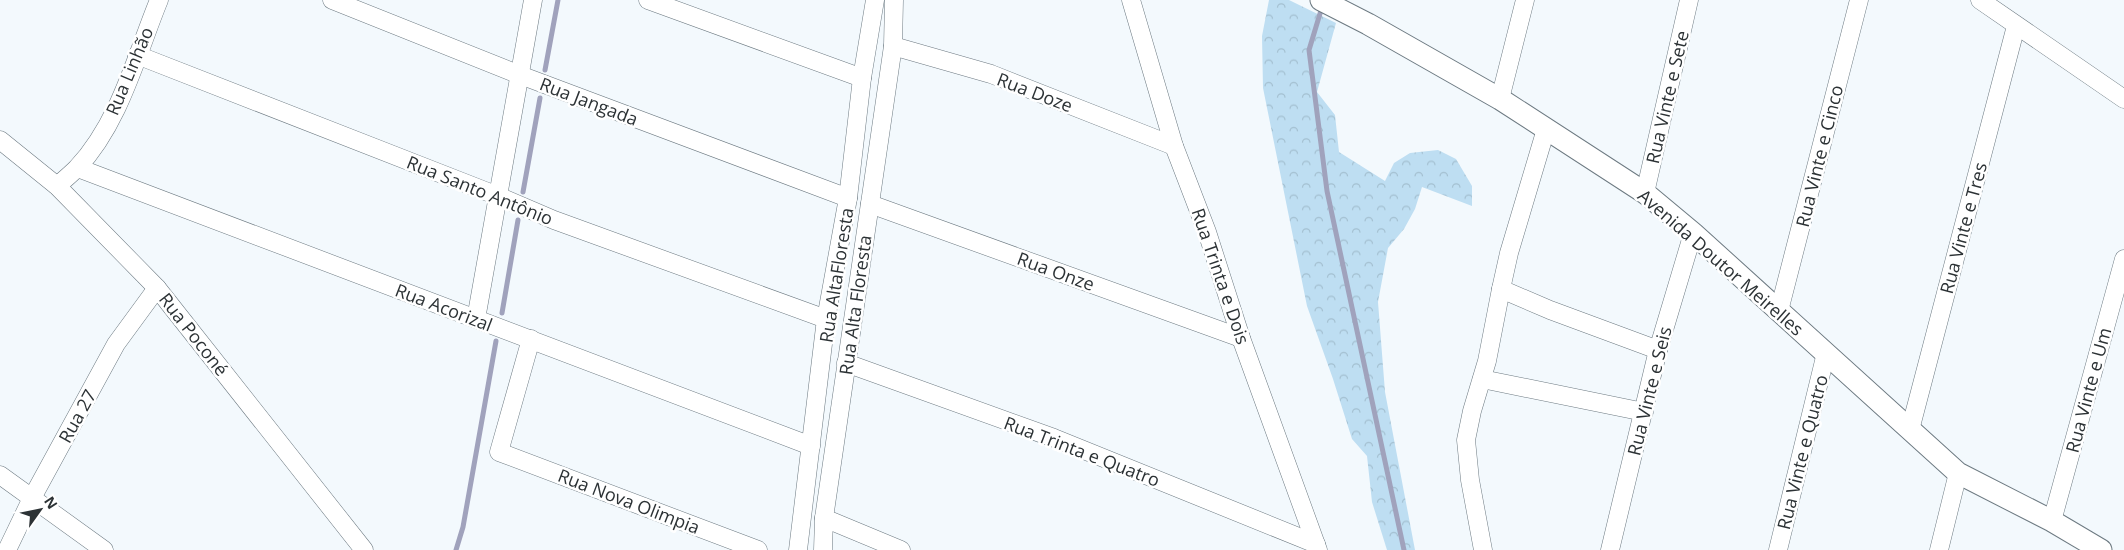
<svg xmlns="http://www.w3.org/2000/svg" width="2124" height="550" font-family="'Open Sans',sans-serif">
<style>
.forest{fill:url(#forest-crowns)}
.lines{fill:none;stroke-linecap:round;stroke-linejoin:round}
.stream{stroke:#a0a2bc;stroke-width:5}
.minor-casing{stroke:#6d7a82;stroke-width:19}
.tertiary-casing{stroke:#6d7a82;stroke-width:23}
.minor{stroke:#fff;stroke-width:18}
.tertiary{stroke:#fff;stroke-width:21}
.labels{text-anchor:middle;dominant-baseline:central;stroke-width:5;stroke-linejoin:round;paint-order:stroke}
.street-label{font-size:18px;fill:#2c3235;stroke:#fff}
</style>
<defs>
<pattern id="forest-crowns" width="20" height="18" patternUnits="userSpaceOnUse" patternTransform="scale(1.25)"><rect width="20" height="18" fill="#bedef2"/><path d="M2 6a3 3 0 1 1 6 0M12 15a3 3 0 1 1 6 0" fill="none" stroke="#a3bfd0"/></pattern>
</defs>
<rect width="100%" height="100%" fill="#f3f9fd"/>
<path class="forest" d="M1269 0H1289L1336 23 1317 92 1335 115 1339 152 1385 181 1394 163 1410 153 1438 150 1456 159 1472 186V206L1422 187 1415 209 1404 229 1388 248 1378 302 1385 392 1415 550H1387L1372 502 1367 456 1352 439 1333 379 1307 306 1263 88 1262 36Z"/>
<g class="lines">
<g class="stream">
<path d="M1322 7 1309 50 1327 191 1404 550"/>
<path d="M545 70 558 0"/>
<path d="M523 192 540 98"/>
<path d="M502 313 518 220"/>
<path d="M456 550 463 527 496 341"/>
</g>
<defs>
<g id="minor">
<path d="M332 0 520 75 848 198"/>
<path d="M648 0 862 78"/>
<path d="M1131 0 1174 146 1207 232 1241 338 1318 550"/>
<path d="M1980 0 2124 99"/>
<path d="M893 46 991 74 1174 146"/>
<path d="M137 55 498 196 554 220 826 319"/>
<path d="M1500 99 1525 0"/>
<path d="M1546 129 1509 253 1501 289 1550 310 1658 350"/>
<path d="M0 140 57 186 157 288 364 550"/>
<path d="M78 168 811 446"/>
<path d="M57 186C64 180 71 174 77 168 120 122 136 56 159 0"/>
<path d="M1645 193 1689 0"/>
<path d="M870 204 1241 338"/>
<path d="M1779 311 1859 0"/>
<path d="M476 319 533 0"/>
<path d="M531 339 499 452 758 550"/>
<path d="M846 363 1054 438 1316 544"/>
<path d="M1482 379 1644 412"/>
<path d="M1910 430 2016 26"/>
<path d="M0 475 104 550"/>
<path d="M824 518 901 550"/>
<path d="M2052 521 2124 259"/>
<path d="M7 550 32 498 116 344 157 288"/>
<path d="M798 550 826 319 848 198 862 78 875 0"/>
<path d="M823 550 824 518 893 46 894 0"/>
<path d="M1483 550 1470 480 1466 440 1472 411 1487 361 1501 289"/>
<path d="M1610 550 1658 350 1693 233"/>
<path d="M1778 550 1826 353"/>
<path d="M1939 550 1958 473"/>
</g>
<path id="tertiary" d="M1321 0 1368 24 1500 99 1645 193 1693 233 1958 473 2052 521 2101 550"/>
</defs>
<use href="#minor" class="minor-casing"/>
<use href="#tertiary" class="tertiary-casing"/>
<use href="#minor" class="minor"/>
<use href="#tertiary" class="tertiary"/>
</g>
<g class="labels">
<g class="street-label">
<text transform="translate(129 71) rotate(-67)">Rua Linhão</text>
<text transform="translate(1035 92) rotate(21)">Rua Doze</text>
<text transform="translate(1667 97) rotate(-77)">Rua Vinte e Sete</text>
<text transform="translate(589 101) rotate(21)">Rua Jangada</text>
<text transform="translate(1819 156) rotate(-76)">Rua Vinte e Cinco</text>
<text transform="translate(480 190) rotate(22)">Rua Santo Antônio</text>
<text transform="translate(1963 228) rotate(-75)">Rua Vinte e Tres</text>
<text transform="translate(1721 262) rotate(41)">Avenida Doutor Meirelles</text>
<text transform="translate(1056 271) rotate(20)">Rua Onze</text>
<text transform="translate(836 275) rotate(-81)">Rua AltaFloresta</text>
<text transform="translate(1221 276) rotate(71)">Rua Trinta e Dois</text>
<text transform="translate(855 305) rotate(-82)">Rua Alta Floresta</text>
<text transform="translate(444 307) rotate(21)">Rua Acorizal</text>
<text transform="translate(194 334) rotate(52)">Rua Poconé</text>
<text transform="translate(2088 390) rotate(-75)">Rua Vinte e Um</text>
<text transform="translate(1649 391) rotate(-76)">Rua Vinte e Seis</text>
<text transform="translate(77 416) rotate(-61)">Rua 27</text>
<text transform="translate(1082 451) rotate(21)">Rua Trinta e Quatro</text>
<text transform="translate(1802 452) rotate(-76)">Rua Vinte e Quatro</text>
<text transform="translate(629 501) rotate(21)">Rua Nova Olimpia</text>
</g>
</g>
<g transform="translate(40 510) rotate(57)" stroke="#ffffff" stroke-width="4" paint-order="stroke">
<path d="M0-4L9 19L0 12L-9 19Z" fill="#2c3235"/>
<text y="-8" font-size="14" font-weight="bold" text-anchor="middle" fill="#2c3235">N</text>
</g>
</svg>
